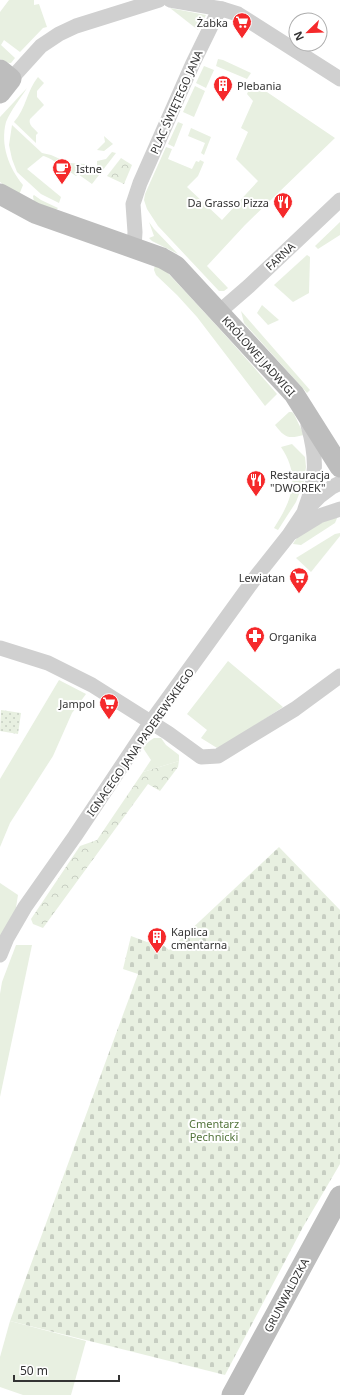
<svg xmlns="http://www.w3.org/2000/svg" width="340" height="1395" font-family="'Noto Sans',sans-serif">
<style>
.grass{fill:#e8f0e1}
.forest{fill:url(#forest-crowns)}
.cemetery{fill:url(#cemetery-stones)}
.park{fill:url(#park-dots)}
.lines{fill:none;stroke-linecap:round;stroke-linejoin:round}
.street{stroke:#d0d0d0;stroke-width:15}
.secondary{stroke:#bdbdbd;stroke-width:21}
.labels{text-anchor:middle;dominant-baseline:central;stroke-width:4;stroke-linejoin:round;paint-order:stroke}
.poi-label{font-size:11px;fill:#333;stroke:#fff;text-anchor:start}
.street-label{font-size:11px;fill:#333;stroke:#fff}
.park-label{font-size:11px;fill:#52743b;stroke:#fff}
</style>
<defs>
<pattern id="forest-crowns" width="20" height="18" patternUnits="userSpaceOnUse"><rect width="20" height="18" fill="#e8f0e1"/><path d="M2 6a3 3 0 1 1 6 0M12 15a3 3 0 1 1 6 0" fill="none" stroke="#c7cec2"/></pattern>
<pattern id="cemetery-stones" width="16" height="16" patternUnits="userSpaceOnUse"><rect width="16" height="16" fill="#e8f0e1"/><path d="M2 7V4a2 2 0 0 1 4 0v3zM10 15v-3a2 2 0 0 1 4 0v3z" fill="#c7cec2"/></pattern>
<pattern id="park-dots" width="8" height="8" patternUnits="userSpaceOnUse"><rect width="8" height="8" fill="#e8f0e1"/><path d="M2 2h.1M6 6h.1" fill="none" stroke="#c7cec2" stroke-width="1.8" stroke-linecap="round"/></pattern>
</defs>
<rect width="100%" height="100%" fill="#fff"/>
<g class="grass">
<path d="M9 0H34V5L39 4 47 27 43 28 20 52 4 40 1 45 15 58 11 63H9L0 59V12Z"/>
<path d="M170 8 206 15 198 30Z"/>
<path d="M218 59 223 60 251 73 247 79 216 66Z"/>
<path d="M204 66 214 70 206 88 196 83Z"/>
<path d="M38 77 44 83 37 91V97L44 105 30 119C28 125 34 128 38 133L36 135V143L14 122C26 109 27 90 38 77Z"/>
<path d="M252 82 335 138 245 225 207 266 228 288 224 291H219L158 226 147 209 144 200 145 194 166 147 172 149 168 159 192 169 196 161 199 162 200 160 204 162 198 176 187 187 222 220 258 181 236 159 248 132 241 128 253 101 247 94Z"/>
<path d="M195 86 205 91 194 117 183 112Z"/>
<path d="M27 88C20 99 11 110 6 122 0 145 9 168 23 185L19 195 0 182V117Z"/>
<path d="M178 122 183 124 174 147 168 144Z"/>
<path d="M12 125 42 153 51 155 69 163 85 164 86 170 97 168V161L106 159 112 152 116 153 92 184 78 174 76 176C69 171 50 157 43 156L27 169 61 197 59 203 41 194 17 172 12 159 9 145Z"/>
<path d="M191 128 211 137 204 155 201 153 205 143 188 136Z"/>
<path d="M104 136 113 144 104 151 97 150 105 142Z"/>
<path d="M34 195 41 200 58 208 56 210 34 202 33 196Z"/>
<path d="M149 222 154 229 178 254 152 241 149 238 154 236Z"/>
<path d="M340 222V235L318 249 315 246Z"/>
<path d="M307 255 310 257 309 293 293 302 274 285Z"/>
<path d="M155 264 163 268C202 309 240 351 277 394L265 406 197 317 177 295 156 275 154 270Z"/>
<path d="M262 305 279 320 268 325 257 313Z"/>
<path d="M241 311 310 390 307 393 244 323Z"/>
<path d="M289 412H292L294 414 304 435C288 439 285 438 275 425Z"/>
<path d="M292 444 305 457 306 467 304 481 296 502 278 530 274 528C292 500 301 477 281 447Z"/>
<path d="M338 516 335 523 301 545 293 544C300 530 324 522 338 516Z"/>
<path d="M340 533V536L311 572 296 558 335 534Z"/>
<path d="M228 661 283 707 225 745 217 748 201 738 207 730 187 714Z"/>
<path d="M59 680 86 694 72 713 53 756 10 823 0 847V779Z"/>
<path d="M154 738H161L166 745 179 755V761L143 772 151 760 143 748 148 742Z"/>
<path d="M0 883 18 895 15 914 0 955Z"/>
<path d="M16 945H32L0 1097V994L2 982Z"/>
<path d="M10 1321 86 1341 71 1395H23L0 1387V1357Z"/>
</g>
<g class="forest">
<path d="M121 158 132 165 124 184 107 176Z"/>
<path d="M179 761 178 767 160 791 148 784 43 928 33 924 31 919 80 846 97 840 143 772Z"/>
</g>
<path class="cemetery" d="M279 847 340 910V1164L303 1227 225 1375 10 1321 138 974 123 969 131 936 147 942 154 939 155 944H162L169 950Z"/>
<path class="park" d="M1 710 21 713 18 734 0 731Z"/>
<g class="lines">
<g class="street">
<path d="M170 0 222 9 238 14 340 79"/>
<path d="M11 79 41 46 59 34 76 26 159 0"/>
<path d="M134 248 135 232 133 204 140 183 193 63 217 14 222 9"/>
<path d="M219 312 249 286 340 200"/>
<path d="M305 509C317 477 317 458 308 425"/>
<path d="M293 532 319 516 340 509"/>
<path d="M0 648 48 663 92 685 168 733 201 757 218 756 295 709 340 676"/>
<path d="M0 955 7 938 25 907 75 836 151 722 258 574 289 535 305 511 320 496 332 487 340 483"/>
</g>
<g class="secondary">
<path d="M0 70 11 79 0 93"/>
<path d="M0 194 35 213 162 258 176 266 294 394 340 467"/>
<path d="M232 1395 340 1196"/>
</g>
</g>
<defs>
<symbol id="supermarket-pin" viewBox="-11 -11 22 30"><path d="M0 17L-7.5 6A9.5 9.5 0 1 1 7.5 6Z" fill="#f5292b" stroke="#fff"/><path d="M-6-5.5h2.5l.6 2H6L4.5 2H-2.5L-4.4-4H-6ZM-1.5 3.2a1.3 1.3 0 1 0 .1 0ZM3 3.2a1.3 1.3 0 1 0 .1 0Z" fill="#fff"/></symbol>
<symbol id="building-pin" viewBox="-11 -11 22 30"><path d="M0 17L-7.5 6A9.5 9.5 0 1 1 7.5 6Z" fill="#f5292b" stroke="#fff"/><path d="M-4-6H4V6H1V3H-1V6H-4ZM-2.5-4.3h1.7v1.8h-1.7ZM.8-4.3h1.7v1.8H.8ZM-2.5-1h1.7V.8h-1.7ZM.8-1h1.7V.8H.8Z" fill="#fff"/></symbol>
<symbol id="cafe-pin" viewBox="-11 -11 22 30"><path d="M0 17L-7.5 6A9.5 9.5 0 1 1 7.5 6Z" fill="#f5292b" stroke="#fff"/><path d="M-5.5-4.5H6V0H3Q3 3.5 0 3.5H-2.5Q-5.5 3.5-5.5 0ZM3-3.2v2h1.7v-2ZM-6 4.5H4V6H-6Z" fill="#fff"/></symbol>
<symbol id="restaurant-pin" viewBox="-11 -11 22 30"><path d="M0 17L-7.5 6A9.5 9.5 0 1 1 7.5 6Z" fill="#f5292b" stroke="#fff"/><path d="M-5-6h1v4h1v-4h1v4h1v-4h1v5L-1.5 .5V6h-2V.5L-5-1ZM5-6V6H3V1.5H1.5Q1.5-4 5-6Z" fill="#fff"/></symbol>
<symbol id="pharmacy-pin" viewBox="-11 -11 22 30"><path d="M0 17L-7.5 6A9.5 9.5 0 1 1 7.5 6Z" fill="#f5292b" stroke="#fff"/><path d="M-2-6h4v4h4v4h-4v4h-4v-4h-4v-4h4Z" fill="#fff"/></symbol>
</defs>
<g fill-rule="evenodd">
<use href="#supermarket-pin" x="231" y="11" width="22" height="30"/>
<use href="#building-pin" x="212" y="74" width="22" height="30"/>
<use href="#cafe-pin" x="51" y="157" width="22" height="30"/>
<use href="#restaurant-pin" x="272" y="191" width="22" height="30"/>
<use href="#restaurant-pin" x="245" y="469" width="22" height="30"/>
<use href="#supermarket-pin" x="288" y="566" width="22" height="30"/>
<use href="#pharmacy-pin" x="244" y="625" width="22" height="30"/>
<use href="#supermarket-pin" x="98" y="692" width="22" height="30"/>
<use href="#building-pin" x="146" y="926" width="22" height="30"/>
</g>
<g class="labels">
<g class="poi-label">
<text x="228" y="22" text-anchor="end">Żabka</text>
<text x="237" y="85">Plebania</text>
<text x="76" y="168">Istne</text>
<text x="269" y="202" text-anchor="end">Da Grasso Pizza</text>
<text x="270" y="474">Restauracja<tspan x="270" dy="13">"DWOREK"</tspan></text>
<text x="285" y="577" text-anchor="end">Lewiatan</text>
<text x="269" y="636">Organika</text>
<text x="95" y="703" text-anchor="end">Jampol</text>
<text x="171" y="931">Kaplica<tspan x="171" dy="13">cmentarna</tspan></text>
</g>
<g class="street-label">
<text transform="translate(176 102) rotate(-66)">PLAC ŚWIĘTEGO JANA</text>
<text transform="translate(280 256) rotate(-43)">FARNA</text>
<text transform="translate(259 356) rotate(48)">KRÓLOWEJ JADWIGI</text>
<text transform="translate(140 742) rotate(-55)">IGNACEGO JANA PADEREWSKIEGO</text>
<text transform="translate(286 1295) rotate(-62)">GRUNWALDZKA</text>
</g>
<g class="park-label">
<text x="214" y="1123">Cmentarz<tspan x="214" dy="13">Pechnicki</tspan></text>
</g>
</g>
<g transform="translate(308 32) rotate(247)"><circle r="19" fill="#ffffff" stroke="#adadad"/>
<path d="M0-3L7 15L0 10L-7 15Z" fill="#f5292b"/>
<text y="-6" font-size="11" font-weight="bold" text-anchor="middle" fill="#333333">N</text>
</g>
<path d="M14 1375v6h105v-6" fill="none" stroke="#333333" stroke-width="2"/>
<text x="20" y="1375" font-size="12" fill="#333333" stroke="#ffffff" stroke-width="3" paint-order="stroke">50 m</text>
</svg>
